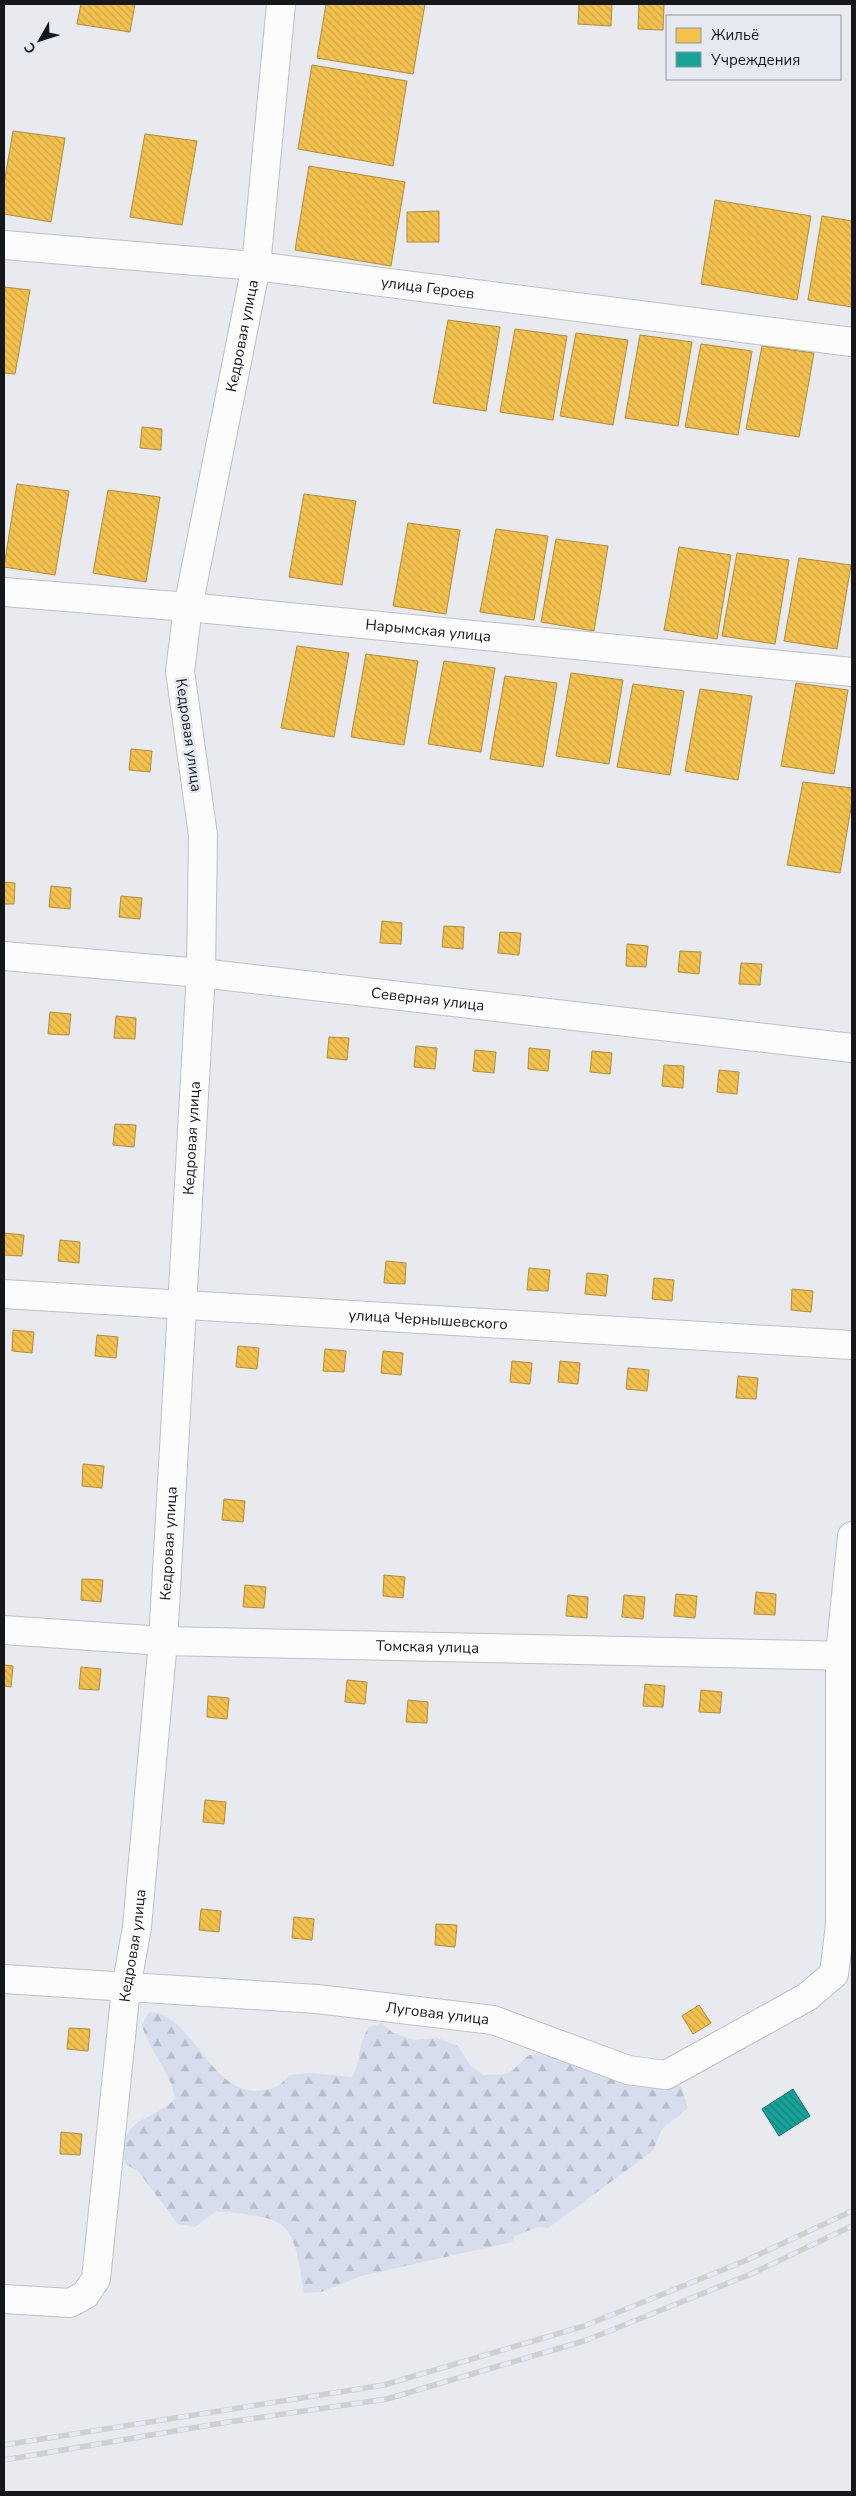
<svg xmlns="http://www.w3.org/2000/svg" width="856" height="2496" font-family="'Nunito Sans',sans-serif">
<style>
.forest{fill:url(#forest-firs)}
.homes{fill:url(#homes-back-hatch);stroke:#b08e3f}
.public{fill:url(#public-back-hatch);stroke:#177972}
.lines{fill:none;stroke-linecap:round;stroke-linejoin:round}
.minor-casing{stroke:#bec0c3;stroke-width:30}
.minor{stroke:#fcfcfd;stroke-width:28}
.rail-casing{stroke:#d0d0d2;stroke-width:5.5}
.rail{stroke:#e5e9f2;stroke-width:4;stroke-dasharray:11;stroke-linecap:butt}
.labels{text-anchor:middle;dominant-baseline:central;stroke-width:5;stroke-linejoin:round;paint-order:stroke}
.street-label{font-size:15px;fill:#16171b;stroke:#e5e9f2}
</style>
<defs>
<pattern id="forest-firs" width="22" height="20" patternUnits="userSpaceOnUse" patternTransform="scale(1.25)"><rect width="22" height="20" fill="#d7dded"/><path d="M5 1l3.5 6h-7zM16 11l3.5 6h-7z" fill="#b8bdcb"/></pattern>
<pattern id="homes-back-hatch" width="6" height="6" patternUnits="userSpaceOnUse" patternTransform="scale(1.25)"><rect width="6" height="6" fill="#f2c14e"/><path d="M-1 5l2 2M0 0l6 6M5-1l2 2" fill="none" stroke="#cfa544"/></pattern>
<pattern id="public-back-hatch" width="6" height="6" patternUnits="userSpaceOnUse" patternTransform="scale(1.25)"><rect width="6" height="6" fill="#17a398"/><path d="M-1 5l2 2M0 0l6 6M5-1l2 2" fill="none" stroke="#14847b"/></pattern>
</defs>
<rect width="100%" height="100%" fill="#e8eaef"/>
<path class="forest" d="M149 2012C192 2011 212 2101 264 2090 277 2088 282 2084 289 2075L309 2073 352 2077C363 2059 356 2047 369 2027L382 2023 393 2033 414 2040 437 2038 458 2046 470 2065 483 2075C516 2075 506 2075 529 2055L561 2053 681 2086 688 2108 662 2129 653 2151 548 2228 538 2227 515 2236 512 2242 361 2276 321 2292 304 2293C293 2219 290 2218 216 2211L195 2227 178 2224 138 2171 125 2164C117 2117 150 2123 175 2099 171 2070 149 2052 142 2025Z"/>
<g class="homes">
<path d="M81 4H135L130 32 77 24Z"/>
<path d="M326 4H425L413 74 317 58Z"/>
<path d="M579 4H612L611 26 578 24Z"/>
<path d="M639 4H664L663 30 638 29Z"/>
<path d="M312 65 407 81 393 166 298 149Z"/>
<path d="M13 131 65 138 51 222 4 214V184Z"/>
<path d="M145 134 197 141 182 225 130 217Z"/>
<path d="M309 166 405 182 391 266 295 250Z"/>
<path d="M715 200 811 216 797 300 701 284Z"/>
<path d="M439 211V242H407V212Z"/>
<path d="M822 216 852 221V307L808 300Z"/>
<path d="M4 287 30 290 15 374 4 373Z"/>
<path d="M448 320 500 327 486 411 433 403Z"/>
<path d="M515 329 567 336 553 420 500 412Z"/>
<path d="M576 333 628 340 613 425 560 416Z"/>
<path d="M640 335 692 342 678 426 625 418Z"/>
<path d="M701 344 752 351 738 435 685 427Z"/>
<path d="M762 346 814 353 799 437 746 429Z"/>
<path d="M142 427 162 429 161 450 140 448Z"/>
<path d="M17 484 69 491 55 575 4 567Z"/>
<path d="M108 490 160 497 146 582 93 573Z"/>
<path d="M304 494 356 501 342 585 289 577Z"/>
<path d="M408 523 460 530 446 614 393 606Z"/>
<path d="M496 529 548 536 534 620 480 612Z"/>
<path d="M556 539 608 546 594 631 541 622Z"/>
<path d="M679 547 731 555 717 639 664 630Z"/>
<path d="M737 553 789 560 775 644 722 636Z"/>
<path d="M799 558 851 565 837 649 784 641Z"/>
<path d="M297 646 349 653 334 737 281 728Z"/>
<path d="M366 654 418 661 404 745 351 737Z"/>
<path d="M444 661 495 668 481 752 428 744Z"/>
<path d="M571 673 623 680 609 764 556 756Z"/>
<path d="M505 676 557 683 543 767 490 759Z"/>
<path d="M796 683 848 690 834 774 781 766Z"/>
<path d="M633 684 684 691 670 775 617 767Z"/>
<path d="M700 689 752 696 738 780 685 771Z"/>
<path d="M131 749 152 751 150 772 129 770Z"/>
<path d="M803 782 852 788V802L840 873 787 865Z"/>
<path d="M4 882 15 883 14 904H4Z"/>
<path d="M51 886 71 888 70 909 49 907Z"/>
<path d="M121 896 142 898 140 919 119 917Z"/>
<path d="M382 921 402 923 401 944 380 943Z"/>
<path d="M444 926 464 927 463 949 442 947Z"/>
<path d="M500 932 521 933 519 955 498 953Z"/>
<path d="M627 944 648 946 646 967 626 966Z"/>
<path d="M680 951 701 952 699 974 678 972Z"/>
<path d="M741 963 762 964 760 985 739 984Z"/>
<path d="M50 1012 71 1014 69 1035 48 1034Z"/>
<path d="M116 1016 136 1018 135 1039 114 1038Z"/>
<path d="M329 1037 349 1038 347 1060 327 1058Z"/>
<path d="M416 1046 437 1048 435 1069 414 1067Z"/>
<path d="M529 1048 550 1050 548 1071 528 1069Z"/>
<path d="M475 1050 496 1052 494 1073 473 1071Z"/>
<path d="M592 1051 612 1053 610 1074 590 1072Z"/>
<path d="M664 1065 684 1066 683 1088 662 1086Z"/>
<path d="M719 1070 739 1072 737 1094 717 1092Z"/>
<path d="M115 1124 136 1125 134 1147 113 1145Z"/>
<path d="M4 1233 24 1235 22 1256 4 1255Z"/>
<path d="M60 1240 80 1242 79 1263 58 1261Z"/>
<path d="M386 1261 406 1263 405 1284 384 1283Z"/>
<path d="M529 1268 550 1270 548 1291 527 1290Z"/>
<path d="M587 1273 608 1275 606 1296 585 1294Z"/>
<path d="M654 1278 674 1280 672 1301 652 1299Z"/>
<path d="M792 1289 813 1291 811 1312 791 1310Z"/>
<path d="M13 1330 34 1332 32 1353 12 1351Z"/>
<path d="M97 1335 118 1337 116 1358 95 1356Z"/>
<path d="M238 1346 259 1348 257 1369 236 1367Z"/>
<path d="M325 1349 346 1351 344 1372 323 1371Z"/>
<path d="M383 1351 403 1353 401 1375 381 1373Z"/>
<path d="M512 1361 532 1363 530 1384 510 1382Z"/>
<path d="M560 1361 580 1363 578 1384 558 1382Z"/>
<path d="M628 1368 649 1370 647 1391 626 1389Z"/>
<path d="M738 1376 758 1378 756 1399 736 1398Z"/>
<path d="M83 1464 104 1466 102 1488 82 1486Z"/>
<path d="M224 1499 245 1501 243 1522 222 1520Z"/>
<path d="M384 1575 405 1577 403 1598 383 1596Z"/>
<path d="M82 1579 103 1580 101 1602 81 1600Z"/>
<path d="M245 1585 266 1587 264 1608 243 1607Z"/>
<path d="M756 1592 776 1594 775 1615 754 1614Z"/>
<path d="M676 1594 697 1596 695 1618 674 1616Z"/>
<path d="M568 1595 588 1597 587 1618 566 1616Z"/>
<path d="M624 1595 645 1597 643 1619 622 1617Z"/>
<path d="M4 1665 13 1666 11 1687 4 1686Z"/>
<path d="M81 1667 101 1669 99 1690 79 1689Z"/>
<path d="M347 1680 367 1682 365 1704 345 1702Z"/>
<path d="M645 1684 665 1686 663 1707 643 1706Z"/>
<path d="M701 1690 722 1692 720 1713 699 1712Z"/>
<path d="M208 1696 229 1698 227 1719 207 1717Z"/>
<path d="M408 1700 428 1702 427 1723 406 1722Z"/>
<path d="M205 1800 226 1802 224 1824 203 1822Z"/>
<path d="M201 1909 221 1911 219 1932 199 1930Z"/>
<path d="M294 1917 314 1919 312 1940 292 1938Z"/>
<path d="M436 1924 457 1925 455 1947 435 1945Z"/>
<path d="M699 2005 711 2023 693 2034 682 2016Z"/>
<path d="M69 2028 90 2029 88 2051 67 2049Z"/>
<path d="M61 2132 82 2134 80 2155 60 2154Z"/>
</g>
<path class="public" d="M793 2089 810 2116 779 2136 762 2109Z"/>
<g class="lines">
<defs>
<g id="minor">
<path id="s1" d="M4 245 256 266 852 342"/>
<path id="s2" d="M4 592 188 607 852 672"/>
<path id="s3" d="M4 956 201 973 852 1048"/>
<path id="s4" d="M4 1294 852 1345"/>
<path id="s5" d="M4 1630 163 1641 852 1656"/>
<path id="s6" d="M4 1979 317 1999 493 2020 628 2070 666 2075 807 1997 834 1974 840 1925V1655L852 1536"/>
<path id="s7" d="M4 2299 70 2303 85 2295 96 2279 126 1988 137 1927 163 1641 201 973 203 835 180 671 188 607 256 266 281 4"/>
</g>
</defs>
<use href="#minor" class="minor-casing"/>
<use href="#minor" class="minor"/>
<defs>
<g id="rail">
<path d="M4 2445 384 2385 584 2326 747 2260 852 2211"/>
<path d="M4 2460 222 2423 387 2399 587 2340 751 2274 852 2226"/>
</g>
</defs>
<use href="#rail" class="rail-casing"/>
<use href="#rail" class="rail"/>
</g>
<g class="labels">
<g class="street-label">
<text stroke="none"><textPath href="#s1" startOffset="426">улица Героев</textPath></text>
<text stroke="none"><textPath href="#s7" startOffset="2058">Кедровая улица</textPath></text>
<text stroke="none"><textPath href="#s2" startOffset="426">Нарымская улица</textPath></text>
<text transform="translate(189 735) rotate(82)">Кедровая улица</text>
<text stroke="none"><textPath href="#s3" startOffset="426">Северная улица</textPath></text>
<text stroke="none"><textPath href="#s7" startOffset="1248">Кедровая улица</textPath></text>
<text stroke="none"><textPath href="#s4" startOffset="425">улица Чернышевского</textPath></text>
<text stroke="none"><textPath href="#s7" startOffset="842">Кедровая улица</textPath></text>
<text stroke="none"><textPath href="#s5" startOffset="424">Томская улица</textPath></text>
<text stroke="none"><textPath href="#s7" startOffset="438">Кедровая улица</textPath></text>
<text stroke="none"><textPath href="#s6" startOffset="435">Луговая улица</textPath></text>
</g>
</g>
<rect width="856" height="2496" fill="none" stroke="#16171b" stroke-width="10"/>
<rect x="666" y="15" width="175" height="65" fill="#e5e9f2" stroke="#92959c"/>
<rect x="676" y="28" width="25" height="15" fill="#f2c14e" stroke="#92959c"/>
<text x="711" y="40" font-size="15" fill="#16171b">Жильё</text>
<rect x="676" y="52" width="25" height="15" fill="#17a398" stroke="#92959c"/>
<text x="711" y="65" font-size="15" fill="#16171b">Учреждения</text>
<g transform="translate(40 40) rotate(231)" stroke="#e5e9f2" stroke-width="4" paint-order="stroke">
<path d="M0-4L9 19L0 12L-9 19Z" fill="#16171b"/>
<text y="-8" font-size="14" font-weight="bold" text-anchor="middle" fill="#16171b">С</text>
</g>
</svg>
